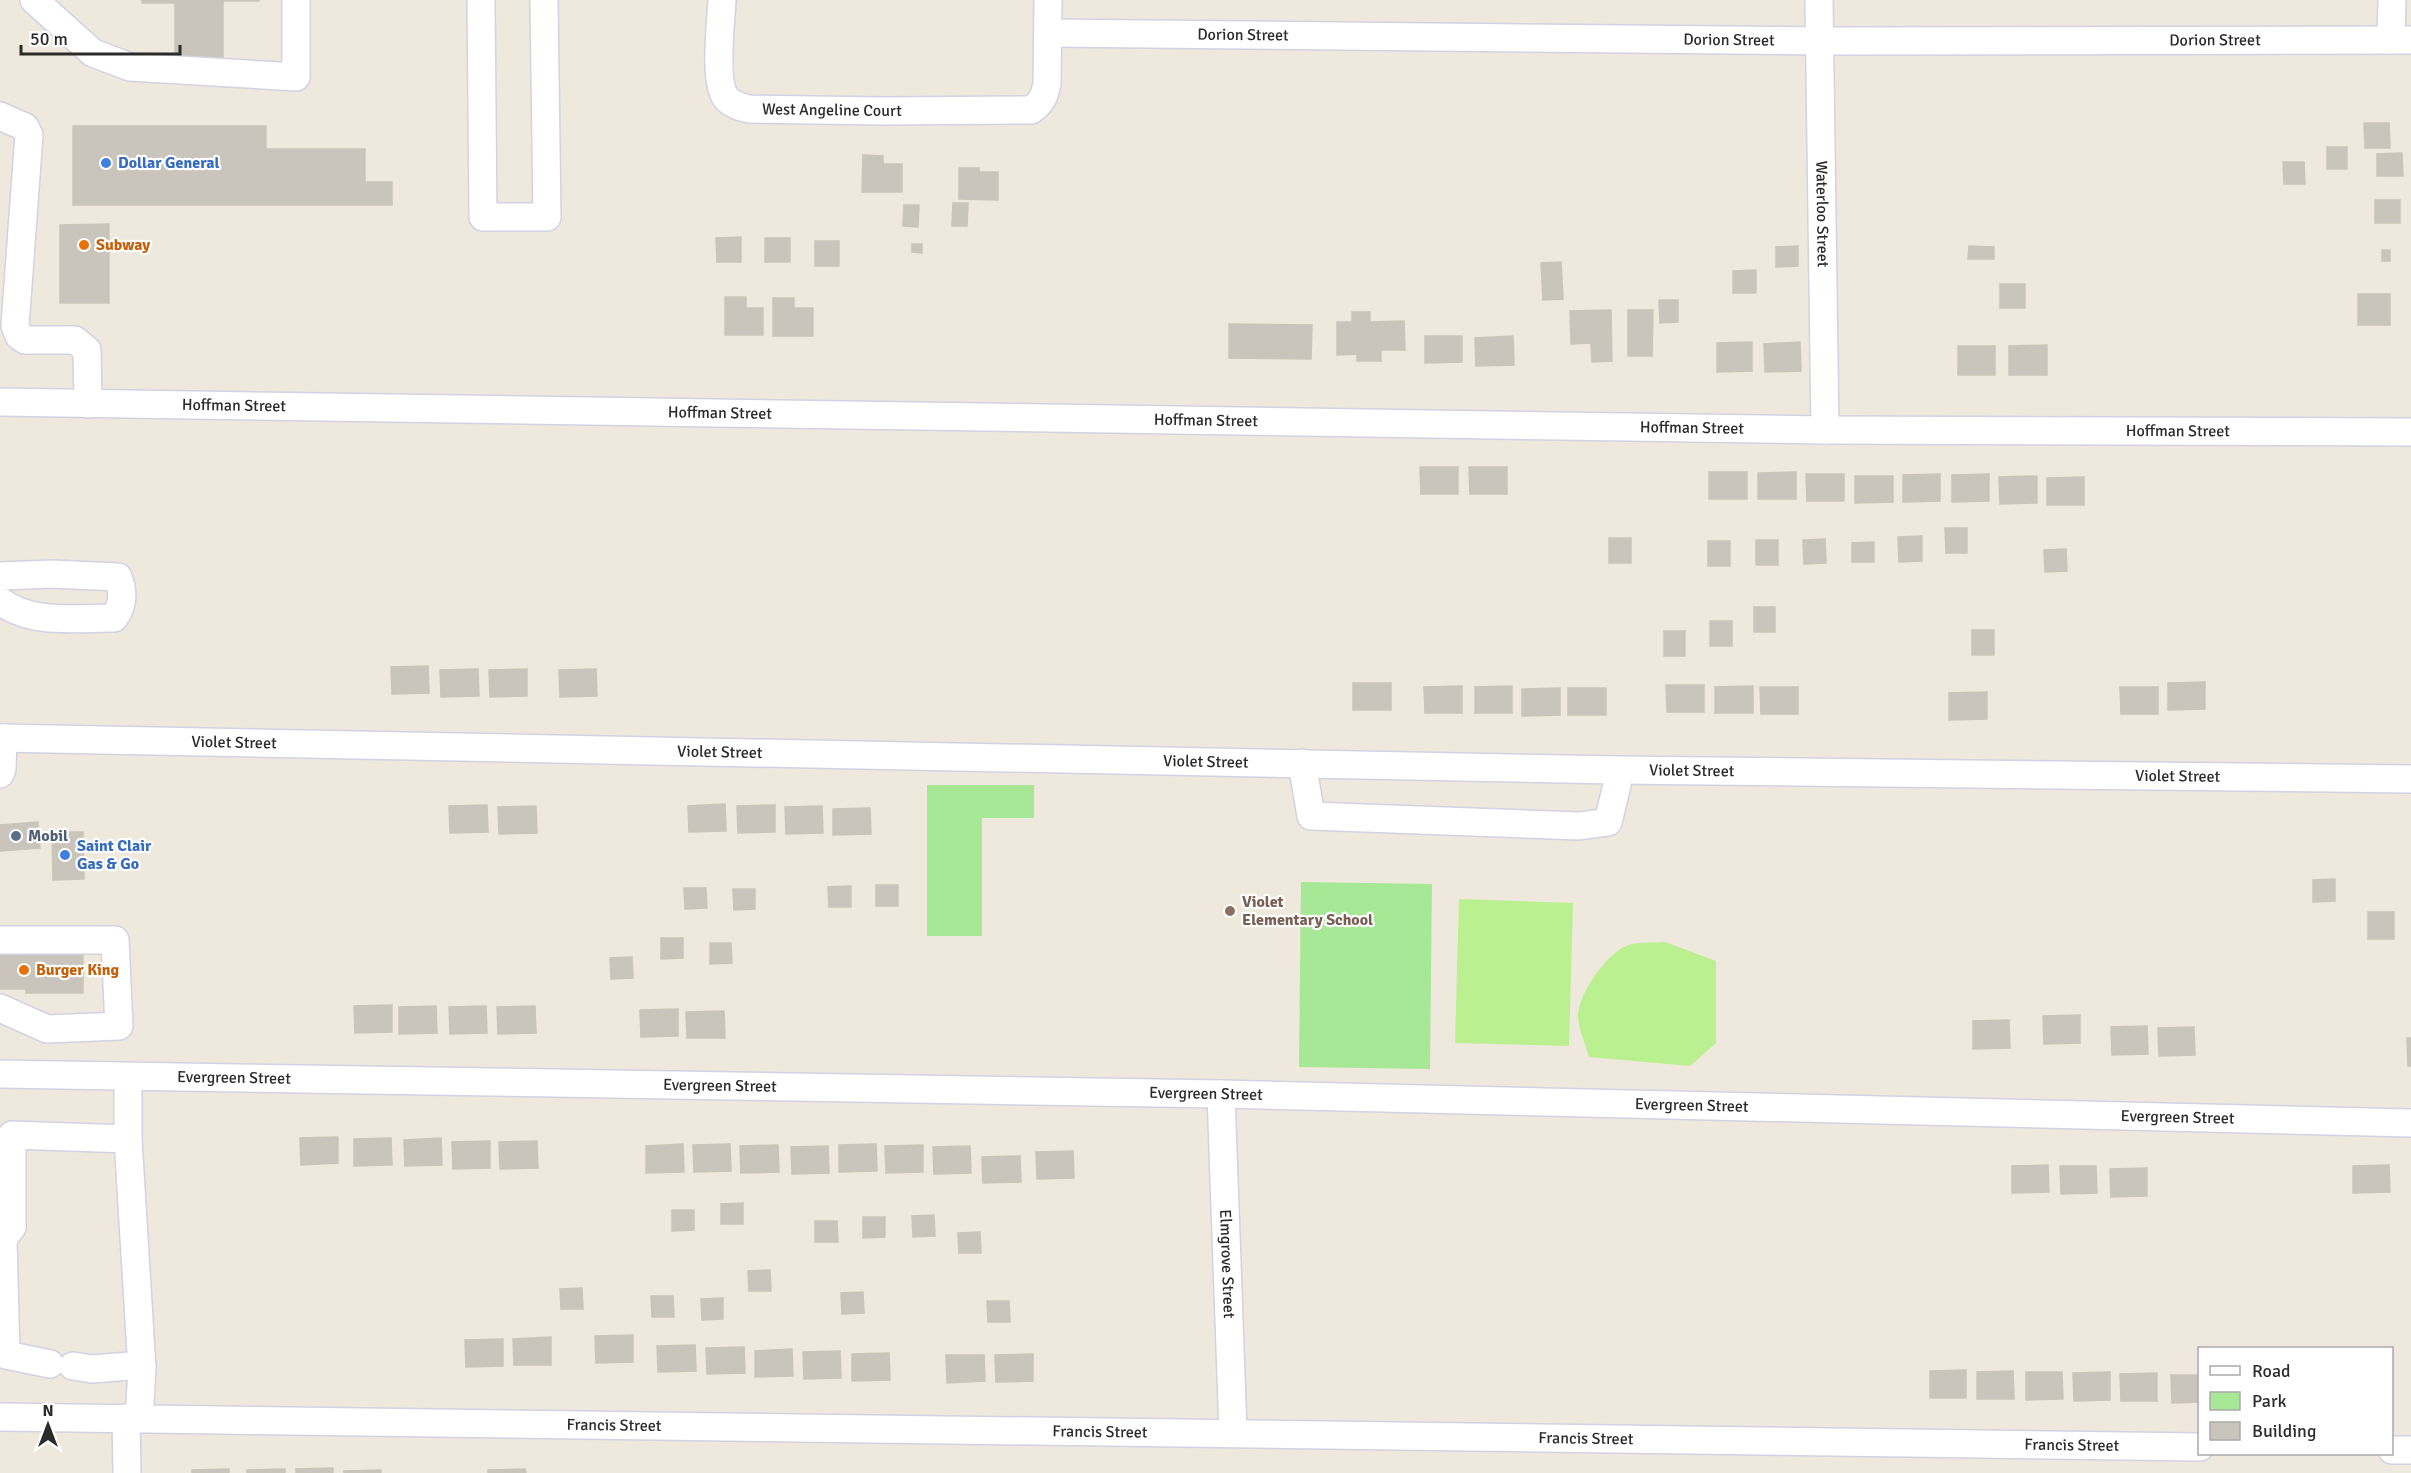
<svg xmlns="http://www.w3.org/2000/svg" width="2411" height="1473" font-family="Signika,sans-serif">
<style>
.green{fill:#a6e895}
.pitch{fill:#baf090}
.building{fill:#c9c5bc;stroke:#cac5b6;stroke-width:1.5}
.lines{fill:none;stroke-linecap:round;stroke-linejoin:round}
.minor-casing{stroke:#d1d2e5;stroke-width:30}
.minor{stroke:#fff;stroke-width:27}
.shop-dot{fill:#3f7fe0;stroke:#fff;stroke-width:2}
.food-dot{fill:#e8710a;stroke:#fff;stroke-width:2}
.service-dot{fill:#5c6f8a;stroke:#fff;stroke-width:2}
.education-dot{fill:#8d6e63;stroke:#fff;stroke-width:2}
.labels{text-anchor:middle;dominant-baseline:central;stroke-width:4.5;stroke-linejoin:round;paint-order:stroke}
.street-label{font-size:16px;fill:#2b2b2b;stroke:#fff}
.shop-label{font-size:16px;font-weight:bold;fill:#366cbe;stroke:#fff;text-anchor:start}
.food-label{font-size:16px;font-weight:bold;fill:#c56008;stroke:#fff;text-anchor:start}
.service-label{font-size:16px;font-weight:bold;fill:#4e5e75;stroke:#fff;text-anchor:start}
.education-label{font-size:16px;font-weight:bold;fill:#785e54;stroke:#fff;text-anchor:start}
</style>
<rect width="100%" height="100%" fill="#eee9dc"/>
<g class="green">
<path d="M927 785H1034V818H982V936H927Z"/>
<path d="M1301 882 1432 884 1430 1069 1299 1067Z"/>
</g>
<g class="pitch">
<path d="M1459 899 1573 903 1569 1046 1455 1043Z"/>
<path d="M1665 942 1716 961V1043L1690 1066 1589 1057C1586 1044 1578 1028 1578 1016 1578 993 1610 948 1632 944 1643 942 1655 943 1665 942Z"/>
</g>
<g class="building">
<path d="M142 0H259V1H223V57H175V3H142Z"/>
<path d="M2364 123H2389L2390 148H2365Z"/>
<path d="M73 126H266V149H365V182H392V205H73Z"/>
<rect x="2327" y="147" width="20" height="22"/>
<path d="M2402 153 2403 176H2377V154Z"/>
<path d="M863 155 883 156V164H902V192H862Z"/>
<path d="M2283 162H2304L2305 184H2284Z"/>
<path d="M959 168H979V172H998V200L959 199Z"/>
<rect x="2375" y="200" width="25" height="23"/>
<path d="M953 203H968L967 226H952Z"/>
<path d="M904 205H919L918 227 903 226Z"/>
<path d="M109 224V303H60V225Z"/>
<path d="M741 237V262H717L716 238Z"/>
<rect x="765" y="238" width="25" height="24"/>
<rect x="815" y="241" width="24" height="25"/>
<path d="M912 244H922V253L912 252Z"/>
<path d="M1798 246V266L1776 267V247Z"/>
<path d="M1969 246 1994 247V259H1968Z"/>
<rect x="2382" y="250" width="8" height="11"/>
<path d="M1561 262 1563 299 1543 300 1541 263Z"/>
<path d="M1756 270V293H1733V271Z"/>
<rect x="2000" y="284" width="25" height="24"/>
<rect x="2358" y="294" width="32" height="31"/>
<path d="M725 297H746V308H763V335H725Z"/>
<path d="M773 298H794V308H813V336H773Z"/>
<path d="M1659 300H1678V322L1660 323Z"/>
<path d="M1611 310 1612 361 1592 362 1591 343 1571 344 1570 311Z"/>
<path d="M1628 310H1653L1652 356H1628Z"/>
<path d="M1352 312H1370V322L1404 321 1405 350H1381V361H1357V354L1337 355V322H1352Z"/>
<path d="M1229 324 1312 325 1311 359 1229 358Z"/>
<path d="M1425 336H1462V362L1425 363Z"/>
<path d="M1513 336 1514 365 1476 366 1475 338Z"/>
<path d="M1752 342V371L1717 372V343Z"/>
<path d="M1800 342 1801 371 1765 372 1764 344Z"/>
<path d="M2047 345V375H2009V346Z"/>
<rect x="1958" y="346" width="37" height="29"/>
<path d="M1420 467H1458V494H1421Z"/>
<path d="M1469 467H1507V494H1470Z"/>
<rect x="1709" y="472" width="38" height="27"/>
<path d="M1796 472V499H1758V473Z"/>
<path d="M1806 474H1844V501H1807Z"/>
<path d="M1940 474V501L1903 502V475Z"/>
<path d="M1989 474V501L1952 502V475Z"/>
<path d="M1855 476H1893V502L1855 503Z"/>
<path d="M2037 476V503L2000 504 1999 477Z"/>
<path d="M2084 477V505H2047V478Z"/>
<path d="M1945 528H1967V553H1946Z"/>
<path d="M1922 536V561L1899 562 1898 537Z"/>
<rect x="1609" y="538" width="22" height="25"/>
<path d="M1825 539 1826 563 1804 564 1803 540Z"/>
<rect x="1756" y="540" width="22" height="25"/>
<rect x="1708" y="541" width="22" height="25"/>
<path d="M1874 542V562H1852V543Z"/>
<path d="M2066 549 2067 571 2045 572 2044 550Z"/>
<rect x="1754" y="607" width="21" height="25"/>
<rect x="1710" y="621" width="22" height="25"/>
<rect x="1972" y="630" width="22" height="25"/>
<rect x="1664" y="631" width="21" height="25"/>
<path d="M428 666 429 693 392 694 391 667Z"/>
<path d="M478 669 479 696 441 697 440 670Z"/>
<path d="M527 669V696L490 697 489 670Z"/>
<path d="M596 669 597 696 560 697 559 670Z"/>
<path d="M2205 682V709L2168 710V683Z"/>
<rect x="1353" y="683" width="38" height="27"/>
<path d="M1666 685H1704V712H1667Z"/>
<path d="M1462 686V713H1425L1424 687Z"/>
<path d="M1512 686V713H1475V687Z"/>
<path d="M1753 686V713H1715V687Z"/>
<path d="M1760 687H1798V714H1761Z"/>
<path d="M2120 687H2158V714H2121Z"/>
<path d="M1560 688V715L1522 716V689Z"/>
<rect x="1568" y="688" width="38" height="27"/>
<path d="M1987 692V719L1949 720V693Z"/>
<path d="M725 804 726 831 689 832 688 806Z"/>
<path d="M487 805 488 832 450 833 449 806Z"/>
<path d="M775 805V832L738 833 737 806Z"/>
<path d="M536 806 537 833 499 834 498 807Z"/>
<path d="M822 806 823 833 786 834 785 807Z"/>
<path d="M870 808 871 834 833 835V809Z"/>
<path d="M38 822 40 848 0 851V825Z"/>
<path d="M52 832H83L84 879 53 880Z"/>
<path d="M2335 879V901L2313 902V880Z"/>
<rect x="876" y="885" width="22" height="21"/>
<path d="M851 886V907H829L828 887Z"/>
<path d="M684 888H706L707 908 685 909Z"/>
<path d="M733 889H755V909L734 910Z"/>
<rect x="2368" y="912" width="26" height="27"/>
<path d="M661 938H683V958L661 959Z"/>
<path d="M710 943H731L732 963 710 964Z"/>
<path d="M0 952H83V993H26V989H0Z"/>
<path d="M632 957 633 978 611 979 610 958Z"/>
<path d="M392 1005V1032L355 1033 354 1006Z"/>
<path d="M436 1006 437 1033 399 1034V1007Z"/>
<path d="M486 1006 487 1033 450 1034 449 1007Z"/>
<path d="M535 1006 536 1033 498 1034 497 1007Z"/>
<path d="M678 1009V1036L641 1037 640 1010Z"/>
<path d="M724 1011 725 1038H687L686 1012Z"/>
<path d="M2080 1015V1043L2044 1044 2043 1016Z"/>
<path d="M2009 1020 2010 1048 1973 1049V1021Z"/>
<path d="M2147 1026 2148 1054 2112 1055 2111 1027Z"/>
<path d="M2194 1027 2195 1055 2159 1056 2158 1028Z"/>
<path d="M2407 1038H2411V1066H2408Z"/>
<path d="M338 1137V1163L301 1165 300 1138Z"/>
<path d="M391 1138 392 1165 354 1166V1139Z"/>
<path d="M441 1138 442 1165 405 1166 404 1140Z"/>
<path d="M490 1141V1168L453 1169 452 1142Z"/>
<path d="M537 1141 538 1168 500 1169 499 1142Z"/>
<path d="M683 1144 684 1172 646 1173V1146Z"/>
<path d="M730 1144 731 1171 694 1172 693 1145Z"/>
<path d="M876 1144 877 1171 839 1172V1145Z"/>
<path d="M778 1145 779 1172 741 1173 740 1146Z"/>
<path d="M923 1145V1172L886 1173 885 1146Z"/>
<path d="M828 1146 829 1173 792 1174 791 1147Z"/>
<path d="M970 1146 971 1173 934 1174 933 1147Z"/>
<path d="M1073 1151 1074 1178 1037 1179 1036 1152Z"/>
<path d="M1020 1156 1021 1182 983 1183 982 1157Z"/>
<path d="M2048 1165 2049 1192 2012 1193V1166Z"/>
<path d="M2389 1165 2390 1192 2353 1193V1166Z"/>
<path d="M2060 1166H2096L2097 1193 2061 1194Z"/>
<path d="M2147 1168V1196L2111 1197 2110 1169Z"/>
<path d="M743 1203V1224H721V1204Z"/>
<path d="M672 1210H694V1230L672 1231Z"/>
<path d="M934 1215 935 1236 913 1237 912 1216Z"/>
<path d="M863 1217H885V1237L863 1238Z"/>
<path d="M815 1221H837L838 1242H815Z"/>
<path d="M980 1232 981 1253H959L958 1233Z"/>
<path d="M770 1270 771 1291H749L748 1271Z"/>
<path d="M582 1288 583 1309H561L560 1289Z"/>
<path d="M863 1292 864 1313 842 1314 841 1293Z"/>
<path d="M651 1296H673L674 1317H652Z"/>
<path d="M723 1298V1319L702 1320 701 1299Z"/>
<path d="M987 1301H1009L1010 1322H988Z"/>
<path d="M633 1335V1362L596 1363 595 1336Z"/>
<path d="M551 1337V1365H514L513 1339Z"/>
<path d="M503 1339V1366L466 1367 465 1340Z"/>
<path d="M695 1345 696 1371 658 1372 657 1346Z"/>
<path d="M744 1347 745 1373 707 1374 706 1348Z"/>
<path d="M792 1349 793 1376 755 1377V1351Z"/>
<path d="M840 1351 841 1378 804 1379 803 1352Z"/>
<path d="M889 1353 890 1380 852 1381V1354Z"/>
<path d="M1033 1354V1381L996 1382 995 1355Z"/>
<path d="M946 1355H984L985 1381 947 1383Z"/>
<path d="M1966 1370V1398H1930V1371Z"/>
<path d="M2013 1371 2014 1399H1977V1372Z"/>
<path d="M2026 1372H2062L2063 1399 2026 1400Z"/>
<path d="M2110 1372V1400L2074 1401 2073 1373Z"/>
<path d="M2157 1373V1401H2121L2120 1374Z"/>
<path d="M2171 1375H2200V1402L2172 1403Z"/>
<path d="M333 1468V1473H296V1469Z"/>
<path d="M229 1469V1473H192V1470Z"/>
<path d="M285 1469V1473H247V1470Z"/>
<path d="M525 1469 526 1473H488V1470Z"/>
<path d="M381 1470V1473H344V1471Z"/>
</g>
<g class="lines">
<defs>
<g id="minor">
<path d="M34 0 93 53 130 67 296 77V0"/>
<path d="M481 0 483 217H547L544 0"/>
<path id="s1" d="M722 0C721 22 713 84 727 99 733 105 741 107 749 109L883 111 1031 110C1042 103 1045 95 1047 83L1048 0"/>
<path id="s2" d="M1819 0 1825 430"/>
<path id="s3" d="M1048 33 1819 41 2411 40"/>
<path d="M2391 40 2392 0"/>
<path d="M0 116 25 127 29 135 15 326 19 336 25 340H75L87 350 88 404"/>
<path id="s4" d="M0 402 1825 430 2411 432"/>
<path d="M0 576 52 574 118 577C124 592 123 606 114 618 75 618 32 625 0 601"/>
<path id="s5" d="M0 738 1616 770 2411 779"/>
<path d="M1302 763 1311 816 1579 826 1608 822 1617 785 1616 770"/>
<path d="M0 774 2 769 3 738"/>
<path d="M0 940H115L119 1026 47 1029 0 1008"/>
<path id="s6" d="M0 1074 1221 1094 2411 1123"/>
<path id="s7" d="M1221 1094 1233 1432"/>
<path d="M128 1139 142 1369 139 1418"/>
<path d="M12 1227 3 1239 6 1355 50 1364"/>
<path d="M0 1228 12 1227V1135L128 1139V1077"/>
<path d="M73 1366 92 1369 142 1365"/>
<path id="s8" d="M0 1417 2200 1447"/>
<path d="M126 1418 127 1473"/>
<path d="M2392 1450H2411"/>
</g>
</defs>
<use href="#minor" class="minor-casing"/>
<use href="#minor" class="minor"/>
</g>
<g class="shop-dot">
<circle cx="106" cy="163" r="6"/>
<circle cx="65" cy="855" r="6"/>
</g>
<g class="food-dot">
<circle cx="84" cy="245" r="6"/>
<circle cx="24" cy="970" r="6"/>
</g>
<circle class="service-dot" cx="16" cy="836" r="6"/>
<circle class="education-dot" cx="1230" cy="911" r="6"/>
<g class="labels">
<g class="street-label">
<text stroke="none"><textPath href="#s3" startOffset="195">Dorion Street</textPath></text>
<text stroke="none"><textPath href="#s3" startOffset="681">Dorion Street</textPath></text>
<text stroke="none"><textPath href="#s3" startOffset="1167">Dorion Street</textPath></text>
<text stroke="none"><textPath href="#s1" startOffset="208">West Angeline Court</textPath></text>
<text stroke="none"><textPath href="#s2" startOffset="214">Waterloo Street</textPath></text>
<text stroke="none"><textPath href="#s4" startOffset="234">Hoffman Street</textPath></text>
<text stroke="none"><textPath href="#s4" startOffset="720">Hoffman Street</textPath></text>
<text stroke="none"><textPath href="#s4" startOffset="1206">Hoffman Street</textPath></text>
<text stroke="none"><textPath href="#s4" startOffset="1692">Hoffman Street</textPath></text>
<text stroke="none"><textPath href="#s4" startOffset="2178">Hoffman Street</textPath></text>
<text stroke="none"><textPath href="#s5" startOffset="234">Violet Street</textPath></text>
<text stroke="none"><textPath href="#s5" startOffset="720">Violet Street</textPath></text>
<text stroke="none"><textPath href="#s5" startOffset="1206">Violet Street</textPath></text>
<text stroke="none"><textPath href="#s5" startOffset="1692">Violet Street</textPath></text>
<text stroke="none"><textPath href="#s5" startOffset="2178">Violet Street</textPath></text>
<text stroke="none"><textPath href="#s6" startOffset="234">Evergreen Street</textPath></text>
<text stroke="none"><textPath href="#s6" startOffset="720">Evergreen Street</textPath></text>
<text stroke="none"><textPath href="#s6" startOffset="1206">Evergreen Street</textPath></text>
<text stroke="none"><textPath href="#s6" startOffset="1692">Evergreen Street</textPath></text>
<text stroke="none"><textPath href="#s6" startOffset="2178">Evergreen Street</textPath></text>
<text stroke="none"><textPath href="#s7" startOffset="170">Elmgrove Street</textPath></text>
<text stroke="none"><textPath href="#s8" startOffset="614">Francis Street</textPath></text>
<text stroke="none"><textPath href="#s8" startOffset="1100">Francis Street</textPath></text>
<text stroke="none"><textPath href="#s8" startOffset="1586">Francis Street</textPath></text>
<text stroke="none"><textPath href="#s8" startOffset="2072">Francis Street</textPath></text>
</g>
<g class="shop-label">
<text x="118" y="163">Dollar General</text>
<text x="77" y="846">Saint Clair<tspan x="77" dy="18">Gas &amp; Go</tspan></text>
</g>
<g class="food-label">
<text x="96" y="245">Subway</text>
<text x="36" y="970">Burger King</text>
</g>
<g class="service-label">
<text x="28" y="836">Mobil</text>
</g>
<g class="education-label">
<text x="1242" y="902">Violet<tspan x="1242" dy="18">Elementary School</tspan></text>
</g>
</g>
<rect x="2198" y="1347" width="195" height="108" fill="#ffffff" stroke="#aaaaaa" stroke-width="1.5"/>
<rect x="2210" y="1366" width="30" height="9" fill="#ffffff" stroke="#aaaaaa" stroke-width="1.5"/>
<text x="2252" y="1377" font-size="18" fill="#2b2b2b">Road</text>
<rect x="2210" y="1392" width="30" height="18" fill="#a6e895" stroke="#aaaaaa" stroke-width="1.5"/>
<text x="2252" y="1407" font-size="18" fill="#2b2b2b">Park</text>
<rect x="2210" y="1422" width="30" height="18" fill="#c9c5bc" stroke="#aaaaaa" stroke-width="1.5"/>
<text x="2252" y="1437" font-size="18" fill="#2b2b2b">Building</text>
<g transform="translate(48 1425)" stroke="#ffffff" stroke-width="4.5" paint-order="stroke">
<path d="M0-4.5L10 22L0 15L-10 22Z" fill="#2b2b2b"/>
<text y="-9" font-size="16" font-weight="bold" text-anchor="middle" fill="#2b2b2b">N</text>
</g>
<path d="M21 45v9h159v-9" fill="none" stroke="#2b2b2b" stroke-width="3"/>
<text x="30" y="45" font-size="18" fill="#2b2b2b" stroke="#ffffff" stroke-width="4.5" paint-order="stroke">50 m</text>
</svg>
